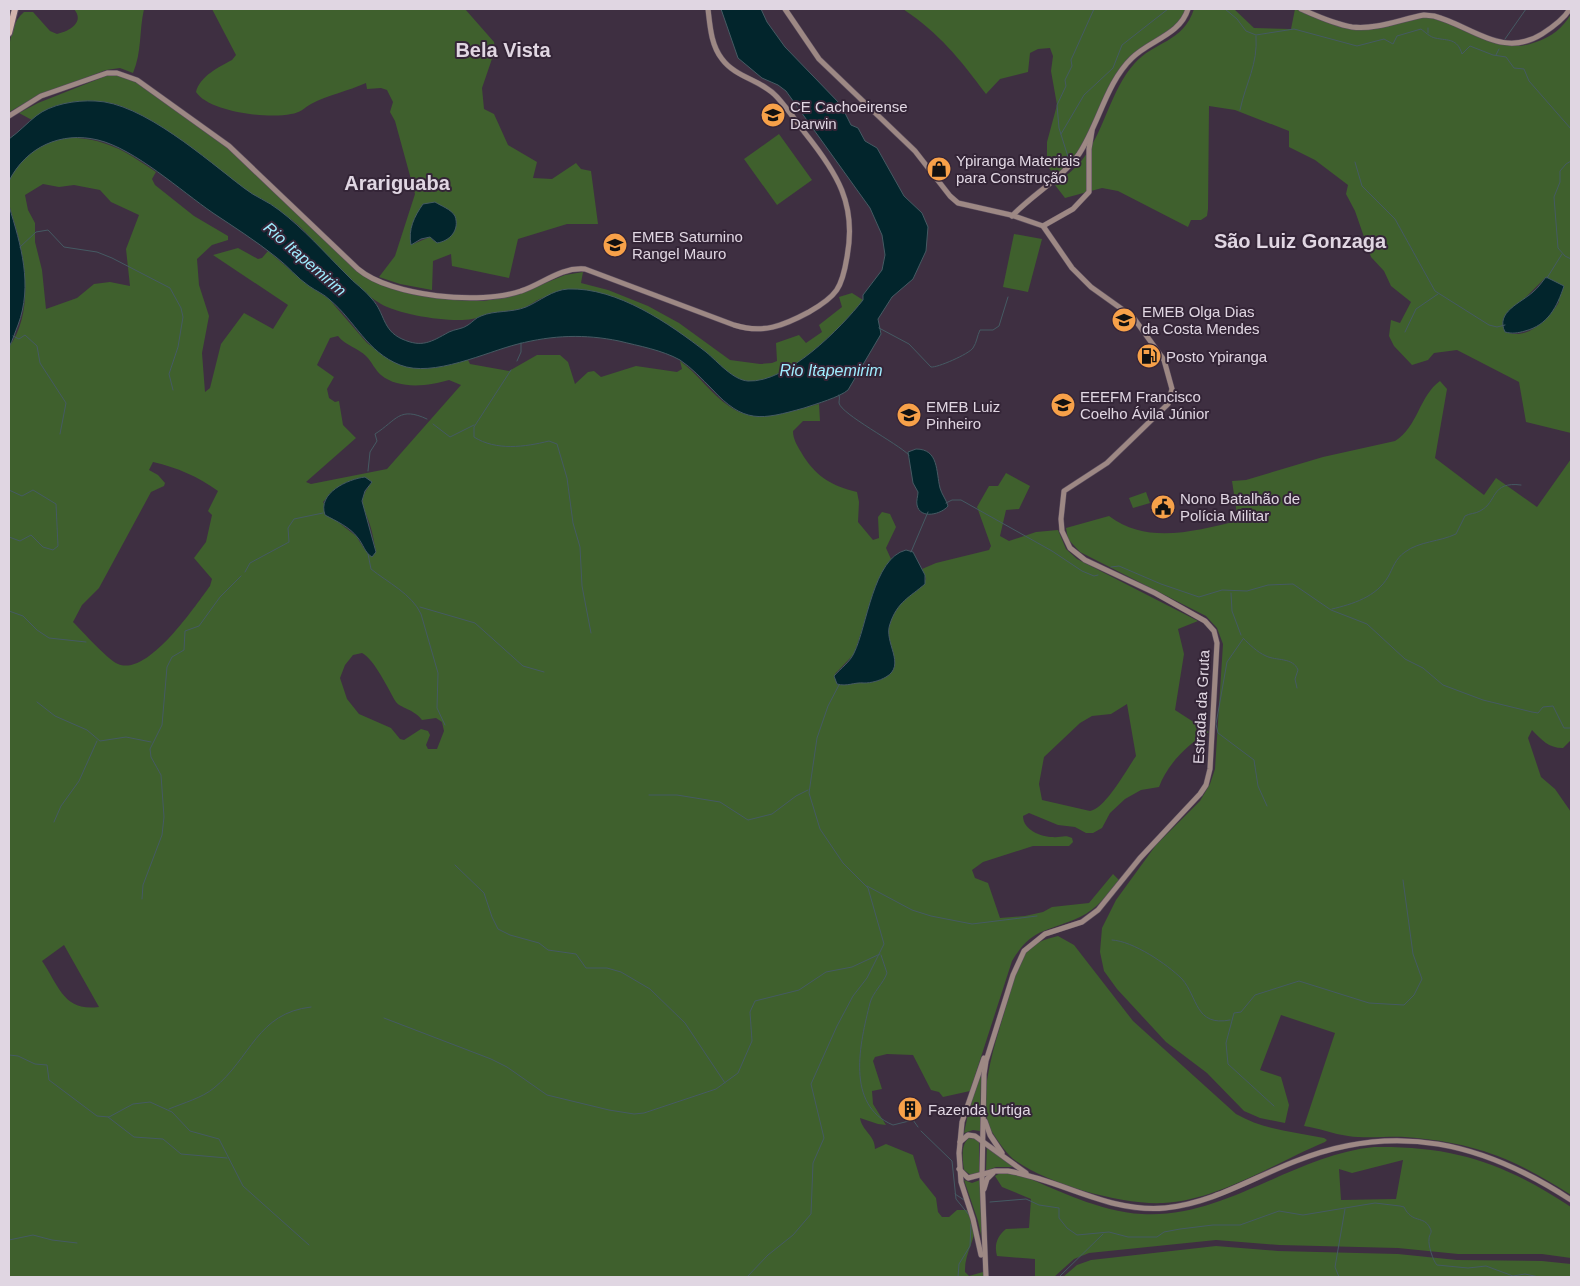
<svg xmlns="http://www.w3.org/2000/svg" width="1580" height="1286" font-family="Arial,sans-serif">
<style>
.green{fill:#3f602d;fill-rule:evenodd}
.water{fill:#02252c;stroke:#455a63}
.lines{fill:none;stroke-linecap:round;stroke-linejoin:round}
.stream{stroke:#455a63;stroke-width:1}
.secondary-casing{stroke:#5b4d5e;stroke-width:6}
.highway-casing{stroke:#5b4d5e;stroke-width:8}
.secondary{stroke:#9d8884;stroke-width:5}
.highway{stroke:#d3b3ad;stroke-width:6}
.labels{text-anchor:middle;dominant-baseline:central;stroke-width:4;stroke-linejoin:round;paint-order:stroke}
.poi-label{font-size:15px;fill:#e0d6e2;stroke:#342537;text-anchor:start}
.street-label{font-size:15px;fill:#e0d6e2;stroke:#342537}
.water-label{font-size:16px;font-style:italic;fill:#9fecfe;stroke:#342537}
.district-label{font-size:20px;font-weight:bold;fill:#e0d6e2;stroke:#342537}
</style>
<rect width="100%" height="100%" fill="#3e2f41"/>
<g class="green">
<path d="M74 9H144C139 31 142 52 133 73L120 68 106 70 36 97 9 112C9 86 2 29 24 12H33L50 31 57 34C70 31 85 22 74 9Z"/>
<path d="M212 9H465L494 42 495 50 482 88 484 109 494 114 508 145 537 162 533 178 552 179 576 163 581 169 591 171 598 224H567L518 239 509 278 452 266 451 254 433 261 432 290 400 284 379 277 395 256 415 194 395 121 390 112 393 102 387 90 381 88 367 89 366 83C348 91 328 95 311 104 304 108 300 113 291 114 268 119 209 112 196 92 200 76 219 67 232 60L236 55ZM436 204 440 205 434 241 430 237 413 244Z"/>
<path d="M903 9H1187L1181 21 1127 62 1073 161 1055 175 1047 166V142L1057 105 1051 71 1053 56 1050 48 1038 49 1030 53 1028 72 1000 79 986 94C959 58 940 34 903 9Z"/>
<path d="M1194 9H1234L1254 28 1291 29 1295 9C1315 17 1338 29 1360 28 1384 28 1408 13 1432 17 1468 24 1497 57 1536 42 1551 37 1563 28 1571 14V433L1526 422 1519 382 1457 350 1434 353 1428 360 1412 365 1394 346 1389 336 1391 320 1400 323 1411 302 1391 286 1384 271 1371 257 1355 211 1346 194 1348 185 1315 160 1289 147V131L1235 110 1209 106 1208 209 1207 216 1201 220H1191L1188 227 1118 191 1102 188 1065 198 1055 185C1065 176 1077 168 1085 156 1105 128 1111 90 1134 64 1154 41 1183 43 1194 9ZM1546 277 1559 302C1549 319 1527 341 1506 332L1523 300Z"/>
<path d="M111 74 127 76 230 148 359 270 398 290 455 300 484 301 516 295 565 275 583 272 581 283 608 290 648 306 679 323 730 360 760 364 772 363 777 361 776 343 799 335 806 343 822 332 819 325 842 307 839 297 852 293 863 300C842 327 784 386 747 381 728 379 711 355 696 344 668 325 640 304 607 295 585 290 566 290 545 297 537 299 531 305 523 308 512 311 501 311 490 313 484 315 478 318 472 319 451 323 400 315 381 304 348 285 325 250 297 224 281 210 261 202 244 189 212 164 149 110 110 103 93 99 79 102 62 107 52 110 40 112 32 120L19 113 38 103Z"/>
<path d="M779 134 812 180 777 205 744 159Z"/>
<path d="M65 137C107 139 122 149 156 172L152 179 155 185 194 216 228 236V240L212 245 197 259 199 285 209 316 202 353 205 392 210 388 221 344 244 313 273 329 288 305 213 255 238 248 258 259 262 258 268 251 309 286 329 299 367 343 390 359 468 360 470 364 509 371 537 355H560L568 362 575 384 588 372 594 371 601 377 636 366 677 372 682 369 680 361C698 374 711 394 729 406 756 426 790 411 819 404L820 421H803L793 431C793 439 797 445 801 452 814 475 831 486 857 492L859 502 858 522 873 540 879 538 878 517 882 512 890 514 896 527 886 548 891 559 880 577 854 654 835 674 837 684C847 687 854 682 864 683 871 683 879 681 886 677 907 665 883 642 890 624 893 614 900 601 909 595 916 589 921 588 926 579L922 569 936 563 989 550 991 546 977 507 989 486H998L1006 473 1030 486 1019 509 1006 510 1000 536 1009 541 1036 532 1058 530 1066 549 1077 559 1198 621 1178 629 1184 654 1175 710 1209 732C1188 743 1167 765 1159 787L1141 790 1125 799 1110 813 1102 828 1093 833H1086L1075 827 1058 825 1029 813 1023 816C1023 830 1041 837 1053 837 1060 838 1065 834 1072 838L1073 842 1069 846H1033L983 862 972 870 975 878 988 883 1000 918 1025 916 1043 912 1052 907 1089 903 1113 874 1119 880C1108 894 1097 909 1080 917 1048 932 1032 927 1012 961L970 1091 943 1097 939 1092 931 1090 913 1055 887 1054 875 1057 873 1061 882 1089 872 1091 873 1104 886 1125 878 1124 860 1118C862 1131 875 1135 875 1149L886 1144 913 1155 920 1178 936 1198 938 1212 942 1217H949L957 1210H973C981 1237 964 1249 965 1272L969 1276 983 1272 985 1277H9V347C33 314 26 264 16 228 12 213 4 195 9 179 17 155 43 144 65 137ZM43 184 59 187 74 185 100 190 111 202 139 215 126 249 130 286 110 282 94 284 77 298 46 309 42 270 35 242V223L28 210 25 195ZM338 336C346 346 358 348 366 356 372 362 375 370 381 375 399 390 429 386 449 380L461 385 387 469 311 484 306 482 356 438 343 425 339 401 335 402 329 398 327 389 334 377 317 365 330 338ZM153 462C178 468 197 476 218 491L208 511 212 515 206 542 194 558 212 579 210 586C195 606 148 677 118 664 108 660 83 632 73 622L82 605 99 588 151 492 164 486 165 483 158 475 149 470ZM365 477 372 482C357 502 363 504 370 525 373 534 374 543 376 552L365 550 356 536 333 518 323 502C335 488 348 479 365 477ZM362 653C375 660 388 689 396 702 400 708 414 709 422 720L436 718 442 722 444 731 437 749H428L426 745 430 735 428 731 421 729 404 740 400 739 391 728 359 714 347 699 340 678 345 665 353 655ZM1127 704 1136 756C1127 769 1105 809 1090 811L1042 800 1039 784 1044 757 1080 723 1092 716 1111 714ZM64 945 99 1007C64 1012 59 986 42 961Z"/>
<path d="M1014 234 1042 239 1028 292 1003 287Z"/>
<path d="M1440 381 1447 389 1435 458 1484 495 1496 478 1537 507 1571 459V740L1563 748C1548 748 1542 740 1532 730L1528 738 1541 777 1555 789 1571 812V1195C1514 1158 1473 1142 1405 1137 1387 1136 1367 1139 1348 1136 1333 1134 1319 1128 1304 1126L1335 1033 1281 1015 1260 1070 1281 1077 1289 1105 1285 1123 1260 1118 1244 1111 1207 1073 1166 1042 1117 989 1104 971 1100 952 1102 928 1116 900 1156 845 1200 801 1210 784 1215 769 1223 644 1217 628 1206 616 1080 552 1068 539 1066 528 1109 516C1148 545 1194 531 1238 521L1232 481 1246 480 1323 457 1395 441C1418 427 1419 396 1440 381Z"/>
<path d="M1146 492 1150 503 1133 508 1129 498Z"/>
<path d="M1058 936 1074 945 1133 1021 1236 1114C1264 1130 1293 1132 1324 1138L1327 1140 1325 1142C1277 1162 1216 1201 1163 1203 1122 1205 1051 1185 1016 1161 1007 1155 998 1141 992 1132 974 1101 998 1035 1007 1003 1012 987 1015 967 1025 953 1032 943 1046 939 1058 936Z"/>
<path d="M981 1075 980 1131 973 1130 964 1133 970 1105Z"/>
<path d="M969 1138 979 1140V1173L972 1176 964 1170C963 1160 960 1145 969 1138Z"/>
<path d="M987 1145 1014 1167H996L986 1171Z"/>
<path d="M1374 1147C1455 1146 1504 1163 1571 1207V1258L1542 1254H1458L1398 1248 1279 1245 1216 1240 1089 1253 1074 1259 1054 1277H1035V1259L997 1256C994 1245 997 1236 1006 1229L1029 1228 1031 1199 1002 1187 995 1176 1002 1172 1016 1173C1056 1189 1099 1212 1142 1214 1225 1219 1293 1155 1374 1147ZM1403 1160 1396 1199 1341 1200 1339 1169 1352 1173Z"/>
<path d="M964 1180 972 1183 980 1180 982 1240 978 1221Z"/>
<path d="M1216 1246 1278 1251 1398 1254 1457 1260 1542 1261 1571 1264V1277H1063L1077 1265 1091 1260Z"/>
</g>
<g class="water">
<path d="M721 9H761L767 22 785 47 841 105 851 125 858 128 865 141 877 148 904 196 922 213 928 227 926 251 913 279 892 297 878 319 881 334 848 390C840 397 816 404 804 408 761 420 744 424 712 389 702 379 692 368 680 360 662 350 639 346 619 341 585 334 553 335 518 344 486 352 433 378 400 365 367 352 355 321 330 300 324 294 316 291 309 286 297 278 288 266 276 257 256 241 234 227 213 213 181 191 135 149 98 140 61 131 26 147 9 181V139C19 132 27 123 36 116 51 104 76 100 95 101 142 102 207 160 244 188 255 197 268 201 279 210 304 229 324 252 346 274 354 283 365 290 372 299 385 313 382 330 402 339 422 348 431 342 449 332 455 329 463 329 468 325 473 322 475 318 481 316 495 310 511 313 526 307 540 301 552 290 568 289 617 287 670 324 706 352 718 362 733 380 748 381 787 383 841 328 863 300V295L882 270 885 255 882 235 870 208 786 91 778 85 762 78 738 58Z"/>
<path d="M435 202C441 206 451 209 455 216 460 230 450 241 437 243L430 237 421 239 411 245C408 229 414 217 423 204Z"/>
<path d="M9 206C21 245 33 285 18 325 15 332 13 340 9 347Z"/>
<path d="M1546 277 1564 286C1557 307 1548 325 1525 331 1518 333 1512 334 1505 332 1495 312 1521 303 1533 292 1538 288 1542 282 1546 277Z"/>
<path d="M916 449C939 449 936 472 940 488 942 495 946 499 948 506 942 514 920 520 917 505 916 501 918 496 918 492L913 483 908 452Z"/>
<path d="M365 477 372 482 365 491 362 501 376 552 372 557C365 553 363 544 358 538 350 527 336 521 325 515 317 493 348 479 365 477Z"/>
<path d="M906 550 913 552 925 575V584C910 597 897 602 890 624 883 642 907 665 886 677 879 681 871 683 864 683 854 682 847 687 837 684L834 676C841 668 850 662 854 653 867 627 873 558 906 550Z"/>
</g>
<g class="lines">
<g class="stream">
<path d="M1225 9 1237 19 1246 31 1256 35 1294 29 1357 46 1384 39 1393 44 1397 36 1421 29C1425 32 1430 37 1435 38 1449 41 1457 38 1462 54L1470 46 1493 55 1506 57 1514 68 1524 69 1529 81 1571 129"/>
<path d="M1428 28V33"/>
<path d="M1505 39 1526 9"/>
<path d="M1496 55 1499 49"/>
<path d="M1240 110C1246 82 1258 65 1256 36"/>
<path d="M1061 134 1084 95 1113 68 1122 45 1168 9"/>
<path d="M1069 160 1059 128 1057 105 1066 86 1065 80 1072 66 1071 60 1094 9"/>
<path d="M1571 161 1566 164 1560 171V182L1554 197 1558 248 1565 256 1571 259"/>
<path d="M1355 162 1362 186 1395 219 1435 291 1489 325 1497 327 1505 325"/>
<path d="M20 247 36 232 48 230 64 247 97 252 112 258 170 288 181 308 183 317 178 347 169 374 173 390"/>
<path d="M1547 278 1562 254"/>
<path d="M879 328 909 344 931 367C937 368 969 354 973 348 977 342 977 336 980 330H993L999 326 1008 297"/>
<path d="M1405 332 1416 309 1438 294"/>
<path d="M13 336 19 339 25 335 37 346 40 363 66 403 60 434"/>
<path d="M517 361 521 352V343"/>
<path d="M511 370 474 427V437C496 451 525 447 549 441L557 444 567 478 573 523 580 547 582 586 591 633"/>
<path d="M839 395C840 398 839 400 839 403 841 414 897 443 909 455"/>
<path d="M433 424 450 437 474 425"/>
<path d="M368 471 370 452 377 441 375 434C397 420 399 406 427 419"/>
<path d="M9 490 22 496 33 490 56 504 58 546 53 550 43 547 31 535 20 541 9 537"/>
<path d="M946 503 952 500H961L1052 551 1082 571 1094 576 1098 575"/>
<path d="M911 552 928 512"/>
<path d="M368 554 371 569C387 582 412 594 421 614L438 673 437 708 445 725"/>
<path d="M1111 567 1119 566 1161 584 1199 597 1222 590 1247 591 1268 585 1293 584 1331 610 1367 624 1405 659 1423 668 1443 685 1483 700 1532 712 1538 713 1543 707 1553 706 1564 728H1571"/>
<path d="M245 572 250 563 289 542 288 528 294 519 323 513"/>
<path d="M1231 593 1232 611 1241 635"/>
<path d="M420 607 475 623 523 666 544 672"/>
<path d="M1332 609C1353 604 1376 597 1388 577 1393 568 1395 559 1405 552 1420 541 1439 542 1456 534L1465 516C1470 513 1475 514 1480 511 1498 502 1490 481 1521 485"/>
<path d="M9 611 23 616 37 630 49 638 86 642"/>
<path d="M1243 638C1250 645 1257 652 1266 656 1276 661 1293 657 1298 670L1295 679 1297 688"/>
<path d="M1243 639 1227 662 1216 724 1218 733 1254 760 1258 786 1267 806"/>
<path d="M37 702 55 716 87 730 100 741 126 737 151 742"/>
<path d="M649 795H677L720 802 748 820 772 814 796 796 808 790"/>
<path d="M54 822 61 806 79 781 97 741"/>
<path d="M455 865 484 893 492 917 498 929 510 935 539 943 548 950 576 954 586 968H607L621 972 650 989 685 1023 725 1083"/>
<path d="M867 886 912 910 931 916 972 924 1037 916"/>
<path d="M142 899 143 885 162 835 164 817 161 775 151 757 150 749 162 725 167 667 172 657 184 650 185 631 199 626 220 597 241 576"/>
<path d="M1112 940C1133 941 1167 964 1182 979 1198 997 1195 1027 1230 1020"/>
<path d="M881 955 887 973C883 984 873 992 870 1003 860 1043 845 1105 893 1125L913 1120 918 1127"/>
<path d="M384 1018 491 1059 507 1067 547 1095 609 1110 634 1114 644 1113 716 1089 738 1073 752 1041 750 1012 755 1001 799 990 826 972 852 967 880 954"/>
<path d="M9 1055 18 1056 35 1064 47 1065 49 1080 97 1116 109 1117 133 1104 150 1102 172 1112 190 1131 219 1139 243 1186 309 1245"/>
<path d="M1274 1106 1228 1064 1226 1043 1234 1013 1241 1012 1255 995 1299 981 1369 1003 1404 1005 1414 995 1422 979 1413 954 1403 880"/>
<path d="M169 1109C183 1103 202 1098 214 1088 251 1058 257 1013 311 1007"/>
<path d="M108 1117 134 1137 163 1139 181 1154 227 1158"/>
<path d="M921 1131 952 1161 956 1199 969 1215"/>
<path d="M955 1194 964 1200"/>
<path d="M990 1202 1026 1199 1039 1205 1059 1208V1218L1067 1228 1077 1235 1109 1232 1128 1237H1157L1164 1232 1180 1229 1213 1225H1240L1279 1211 1303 1215 1375 1203 1400 1206 1404 1207C1412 1224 1424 1215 1430 1228 1433 1233 1429 1234 1429 1239 1428 1245 1433 1261 1437 1265L1468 1268 1486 1266 1513 1276 1525 1274 1539 1277"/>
<path d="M9 1240 33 1235 52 1240 77 1243"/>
<path d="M702 1277H717"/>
<path d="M747 1277 768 1255 793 1235 811 1214 813 1163 824 1138 811 1084 837 1026 853 996 867 978 884 944 868 888 843 863 820 829 809 793 817 738 828 706 839 685"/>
<path d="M958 1277 959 1264 970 1246 971 1224"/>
<path d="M1059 1277 1103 1234"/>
<path d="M1339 1277 1335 1267 1345 1209"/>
</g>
<defs>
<g id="secondary">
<path d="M785 9 819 59 915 151 950 196 958 203 1011 215 1043 226 1072 268 1091 287 1133 317 1164 360 1172 389 1168 404 1107 463 1064 491 1061 519 1062 531 1070 548 1085 560 1155 593 1205 621 1214 631 1217 643 1210 769 1206 785 1200 794 1140 858 1098 910 1082 922 1045 934 1024 951 1013 975 986 1061 984 1074 982 1176 986 1277"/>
<path d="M1301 9C1317 16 1334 24 1352 27 1376 30 1401 19 1424 15L1434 16C1472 26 1502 59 1542 34 1553 27 1563 20 1570 9"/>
<path d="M9 116 41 96 107 73H117L137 80 229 146 358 269C391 297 481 305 521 291 543 284 560 267 585 269L734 325C763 334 783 326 809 312 837 296 842 288 847 257 857 204 837 173 805 133 796 121 787 108 777 97 762 80 736 78 722 59 711 45 710 26 708 9"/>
<path d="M1012 216C1033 194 1061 179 1079 154 1099 124 1106 83 1132 58 1150 40 1180 35 1188 9"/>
<path d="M1043 226 1073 209 1089 192V149L1092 131"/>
<path d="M985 1121 990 1135 1002 1153"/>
<path d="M960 1142 968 1135 975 1136 1026 1173"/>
<path d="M959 1169 968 1178 995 1171H1008C1062 1180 1108 1213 1165 1208 1213 1203 1252 1178 1296 1161 1396 1121 1484 1143 1571 1200"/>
<path d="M984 1189 987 1179 993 1173"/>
<path d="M981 1255 973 1219 961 1182 959 1153 962 1122 984 1058"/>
</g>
<path id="highway" d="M9 33 15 9"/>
</defs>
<use href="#secondary" class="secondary-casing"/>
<use href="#highway" class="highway-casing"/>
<use href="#secondary" class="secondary"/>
<use href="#highway" class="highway"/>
</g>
<defs>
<symbol id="school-disc" viewBox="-11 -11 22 22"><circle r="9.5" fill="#f7a149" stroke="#342537"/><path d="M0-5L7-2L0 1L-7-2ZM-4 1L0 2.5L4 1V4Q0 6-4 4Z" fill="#111"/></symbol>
<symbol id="shop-disc" viewBox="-11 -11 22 22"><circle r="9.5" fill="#f7a149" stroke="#342537"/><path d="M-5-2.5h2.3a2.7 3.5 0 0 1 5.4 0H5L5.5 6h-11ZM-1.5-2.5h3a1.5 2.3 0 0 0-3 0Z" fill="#111"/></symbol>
<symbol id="fuel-disc" viewBox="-11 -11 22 22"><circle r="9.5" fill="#f7a149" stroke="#342537"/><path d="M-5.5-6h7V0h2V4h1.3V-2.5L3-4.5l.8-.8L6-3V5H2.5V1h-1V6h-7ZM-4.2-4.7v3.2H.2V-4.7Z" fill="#111"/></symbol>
<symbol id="civic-disc" viewBox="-11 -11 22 22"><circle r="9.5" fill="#f7a149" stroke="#342537"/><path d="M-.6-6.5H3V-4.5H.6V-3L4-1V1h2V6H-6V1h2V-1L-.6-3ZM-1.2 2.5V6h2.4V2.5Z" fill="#111"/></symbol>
<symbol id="building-disc" viewBox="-11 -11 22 22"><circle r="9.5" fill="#f7a149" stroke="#342537"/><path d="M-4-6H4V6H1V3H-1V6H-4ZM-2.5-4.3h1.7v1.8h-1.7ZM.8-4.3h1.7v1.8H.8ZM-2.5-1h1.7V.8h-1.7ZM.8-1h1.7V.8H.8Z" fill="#111"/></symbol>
</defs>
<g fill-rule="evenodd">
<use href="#school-disc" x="759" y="101" width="28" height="28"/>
<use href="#shop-disc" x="925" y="155" width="28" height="28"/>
<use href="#school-disc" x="601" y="231" width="28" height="28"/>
<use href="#school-disc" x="1110" y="306" width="28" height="28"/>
<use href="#fuel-disc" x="1135" y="342" width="28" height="28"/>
<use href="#school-disc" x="1049" y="391" width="28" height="28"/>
<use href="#school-disc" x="895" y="401" width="28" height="28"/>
<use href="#civic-disc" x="1149" y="493" width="28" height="28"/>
<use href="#building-disc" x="896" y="1095" width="28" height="28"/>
</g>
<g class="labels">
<g class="poi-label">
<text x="790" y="106">CE Cachoeirense<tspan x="790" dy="17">Darwin</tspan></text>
<text x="956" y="160">Ypiranga Materiais<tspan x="956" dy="17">para Construção</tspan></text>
<text x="632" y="236">EMEB Saturnino<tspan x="632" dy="17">Rangel Mauro</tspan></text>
<text x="1142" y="311">EMEB Olga Dias<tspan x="1142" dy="17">da Costa Mendes</tspan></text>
<text x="1166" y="356">Posto Ypiranga</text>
<text x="1080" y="396">EEEFM Francisco<tspan x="1080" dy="17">Coelho Ávila Júnior</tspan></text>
<text x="926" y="406">EMEB Luiz<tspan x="926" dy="17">Pinheiro</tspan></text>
<text x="1180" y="498">Nono Batalhão de<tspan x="1180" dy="17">Polícia Militar</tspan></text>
<text x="928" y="1109">Fazenda Urtiga</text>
</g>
<g class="street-label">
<text transform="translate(1201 707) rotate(-87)">Estrada da Gruta</text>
</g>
<g class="water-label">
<text transform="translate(305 259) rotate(41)">Rio Itapemirim</text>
<text x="831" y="370">Rio Itapemirim</text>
</g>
<g class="district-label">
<text x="503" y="50">Bela Vista</text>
<text x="397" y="183">Arariguaba</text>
<text x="1300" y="241">São Luiz Gonzaga</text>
</g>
</g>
<rect width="1580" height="1286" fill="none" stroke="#e0d6e2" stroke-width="20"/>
</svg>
